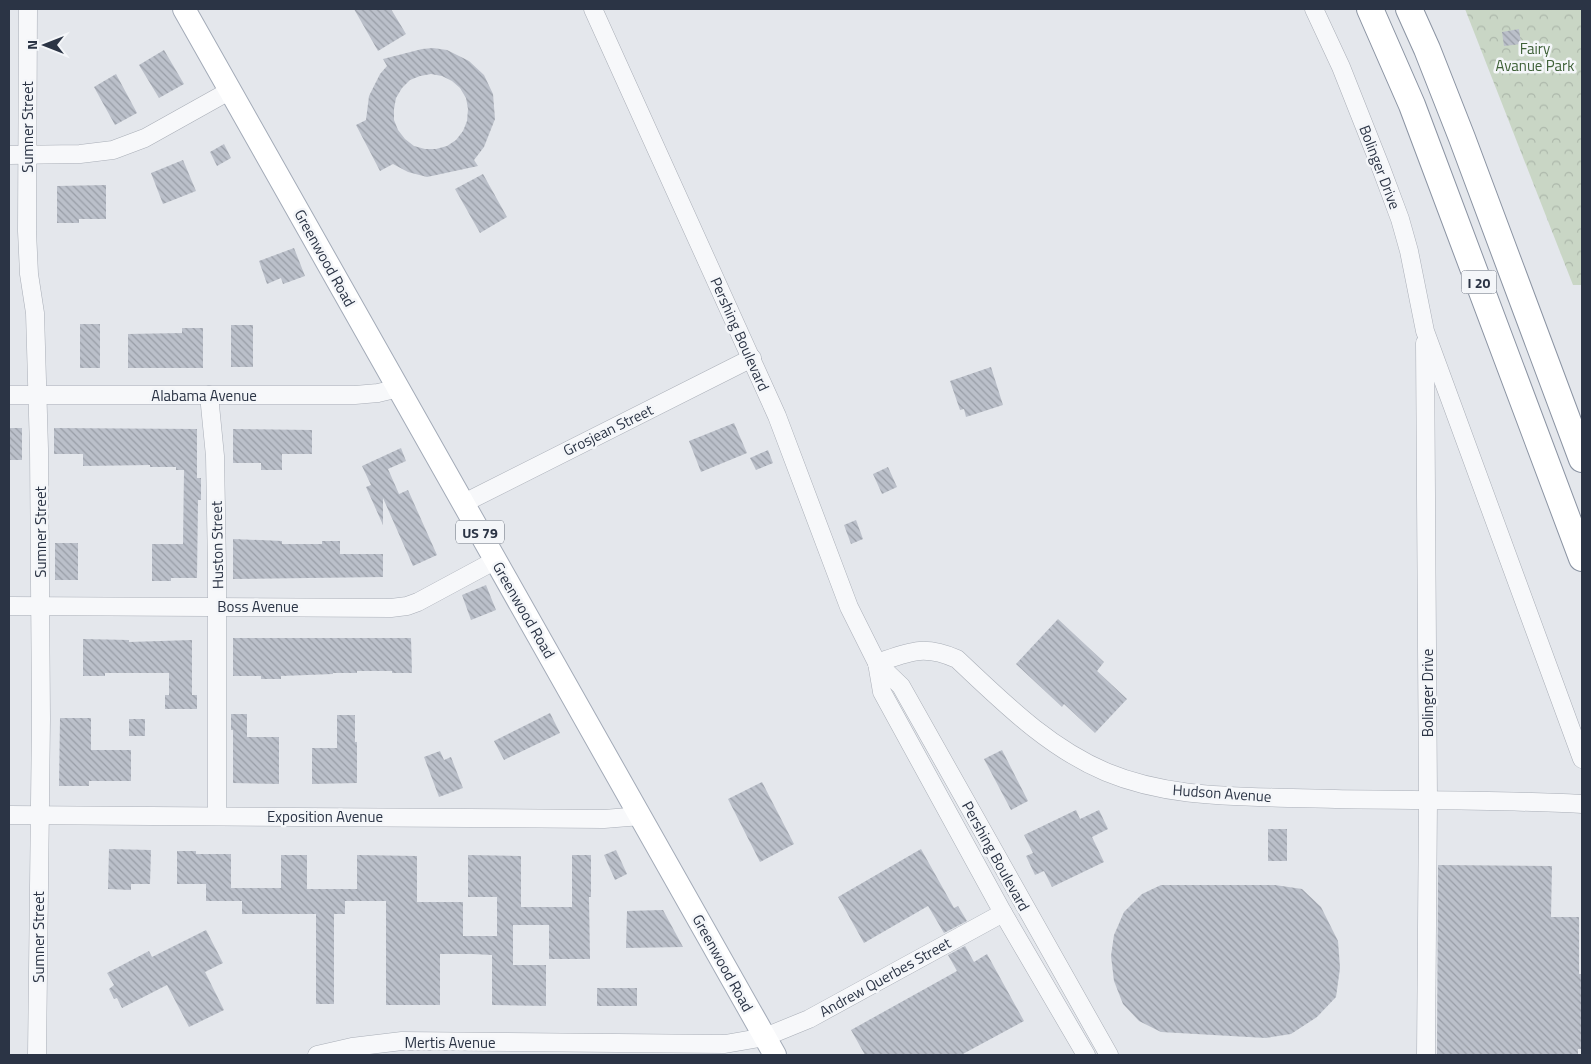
<svg xmlns="http://www.w3.org/2000/svg" width="1591" height="1064" font-family="'Titillium Web',sans-serif">
<style>
.forest{fill:url(#forest-crowns)}
.building{fill:url(#building-back-hatch);fill-rule:evenodd}
.lines{fill:none;stroke-linecap:round;stroke-linejoin:round}
.minor-casing{stroke:#a9aeb7;stroke-width:19}
.major-casing{stroke:#a3abb8;stroke-width:24}
.highway-casing{stroke:#8b94a3;stroke-width:28}
.minor{stroke:#f7f8fa;stroke-width:18}
.major{stroke:#fff;stroke-width:22}
.highway{stroke:#fff;stroke-width:26}
.labels{text-anchor:middle;dominant-baseline:central;stroke-width:5;stroke-linejoin:round;paint-order:stroke}
.shield{fill:#f4f6f9;stroke:#676e7b;stroke-width:1}
.shield-label{font-size:14px;font-weight:bold;fill:#2b3445}
.park-label{font-size:15px;fill:#3f6138;stroke:#f4f6f9}
.street-label{font-size:15px;fill:#2b3445;stroke:#f4f6f9}
</style>
<defs>
<pattern id="forest-crowns" width="20" height="18" patternUnits="userSpaceOnUse" patternTransform="scale(1.25)"><rect width="20" height="18" fill="#c9d6c5"/><path d="M2 6a3 3 0 1 1 6 0M12 15a3 3 0 1 1 6 0" fill="none" stroke="#adb8ab"/></pattern>
<pattern id="building-back-hatch" width="6" height="6" patternUnits="userSpaceOnUse" patternTransform="scale(1.25)"><rect width="6" height="6" fill="#bbc0ca"/><path d="M-1 5l2 2M0 0l6 6M5-1l2 2" fill="none" stroke="#989da6"/></pattern>
</defs>
<rect width="100%" height="100%" fill="#e4e7ec"/>
<path class="forest" d="M1465 9H1582V285H1573Z"/>
<g class="building">
<path d="M354 9H391L406 34 378 51Z"/>
<path d="M1519 29 1521 44 1504 46 1502 32Z"/>
<path d="M433 48 447 50 469 61 484 75 493 94 495 119 484 147 474 160 478 166 427 177 408 172 393 164 380 171 356 125 366 120 369 96 380 74 387 66 383 59 422 49ZM431 74 442 76 452 81 460 88 466 98 468 109 467 121 463 131 456 140 447 146 436 149H425L414 146 405 139 398 130 394 120V109L396 98 402 88 410 80 420 76Z"/>
<path d="M164 50 184 84 159 98 139 65Z"/>
<path d="M116 74 137 113 115 125 94 87Z"/>
<path d="M224 144 231 158 217 166 210 152Z"/>
<path d="M183 160 196 191 163 204 151 173Z"/>
<path d="M483 174 507 217 480 233 455 189Z"/>
<path d="M106 185V219H79V223H57V186Z"/>
<path d="M294 248 305 276 283 284 281 278 267 284 259 261Z"/>
<rect x="80" y="324" width="20" height="44"/>
<rect x="231" y="325" width="22" height="42"/>
<path d="M182 328H203V368H128V334L182 333Z"/>
<path d="M991 367 1003 405 966 417 964 409 960 410 950 381Z"/>
<path d="M734 423 747 453 701 472 689 441Z"/>
<rect x="9" y="428" width="13" height="32"/>
<path d="M54 428 197 429V478H201V500H198L197 578H171V581H152V544H183L184 470H176V467H150V465L83 466V454H54Z"/>
<path d="M233 429 312 430V454H282V470H261V463H233Z"/>
<path d="M401 448 406 461 388 469 399 494 408 490 437 555 413 566 383 498V525L366 487 371 485 362 466Z"/>
<path d="M768 450 773 463 756 470 750 458Z"/>
<path d="M888 467 897 487 882 494 873 474Z"/>
<path d="M856 520 863 539 851 544 844 525Z"/>
<path d="M233 539 282 541V544H322V541H340V554H383V577L233 579Z"/>
<rect x="55" y="543" width="23" height="37"/>
<path d="M486 585 496 610 471 620 462 595Z"/>
<path d="M1058 619 1104 662 1097 671 1127 699 1095 733 1064 704 1062 707 1016 664Z"/>
<path d="M233 638H411L412 673H392V671H357V673H333V674L281 676V679H261V676H233Z"/>
<path d="M83 639 129 640V642L192 640V695H197V709H165V695H169V673H105V676H83Z"/>
<path d="M550 713 560 733 504 760 494 741Z"/>
<path d="M231 714H247V737H279V784L233 783V730H231Z"/>
<path d="M337 715H355V742H357V783L312 784V748H337Z"/>
<path d="M60 718H91V750H131V781H89V786H59Z"/>
<rect x="129" y="719" width="16" height="17"/>
<path d="M1002 750 1028 801 1011 810 984 759Z"/>
<path d="M440 751 444 760 451 757 463 788 439 797 424 757Z"/>
<path d="M762 782 794 844 760 862 728 799Z"/>
<path d="M1076 810 1080 819 1099 810 1108 829 1092 837 1104 862 1052 887 1044 871 1035 875 1026 856 1033 853 1024 835Z"/>
<rect x="1268" y="829" width="19" height="32"/>
<path d="M109 849 151 850 150 884H131V890L108 889Z"/>
<path d="M921 849 954 908 958 906 967 921 944 933 928 906 864 943 838 897Z"/>
<path d="M616 850 627 874 615 880 604 855Z"/>
<path d="M177 851H196V854H231V888H281V855H307V889H357V855L417 856V902H463V936H497V897H468V855L521 856V907H572V855H591V897H589L590 959H549V925H513V965H546V1006L492 1005V955L473 954H440V1005H386V901H345V914H334V1004H316V914H242V901H206V884H177Z"/>
<path d="M1438 865 1552 866 1551 917H1579V974H1582V1049H1578V1055H1437Z"/>
<path d="M1161 885H1275L1302 889 1321 907 1338 941 1340 968 1336 997 1317 1017 1291 1034 1266 1038 1161 1032 1139 1021 1123 1004 1114 981 1111 956 1114 935 1124 912 1142 894Z"/>
<path d="M663 910 683 947 626 948 627 911Z"/>
<path d="M206 930 223 963 205 972 224 1010 189 1027 167 985 122 1008 117 998 114 999 109 989 114 985 107 973 149 951 152 957Z"/>
<path d="M965 946 974 962 987 954 1024 1021 961 1055H865L851 1030 957 971 948 955Z"/>
<rect x="597" y="988" width="40" height="18"/>
</g>
<g class="lines">
<defs>
<g id="minor">
<path d="M28 9 27 231 29 274 35 313 39 449 41 719 37 1055"/>
<path d="M593 9 777 416 849 607 877 663 882 692 1003 913 1086 1055"/>
<path d="M1314 9 1341 67 1381 168 1400 219 1409 251 1425 331 1582 759"/>
<path d="M9 155 80 154 113 150 145 138 231 90"/>
<path d="M1425 343 1428 800 1426 1055"/>
<path d="M9 395H355L378 393 399 388"/>
<path d="M209 395 215 456 217 568V815"/>
<path d="M464 503 752 358"/>
<path d="M9 606 391 608 407 606 418 602 496 560"/>
<path d="M877 663C909 652 923 644 957 659 1003 702 1047 747 1106 772 1166 797 1229 796 1292 798 1389 801 1486 799 1582 804"/>
<path d="M877 663 901 686 1109 1055"/>
<path d="M9 815 604 819 641 816"/>
<path d="M317 1055 352 1047 402 1041 725 1044 765 1037 809 1019 1003 913"/>
</g>
<path id="major" d="M184 9 775 1055"/>
<g id="highway">
<path d="M1370 9 1412 105 1582 558"/>
<path d="M1409 9 1427 49 1462 138 1582 459"/>
</g>
</defs>
<use href="#minor" class="minor-casing"/>
<use href="#major" class="major-casing"/>
<use href="#highway" class="highway-casing"/>
<use href="#minor" class="minor"/>
<use href="#major" class="major"/>
<use href="#highway" class="highway"/>
</g>
<g class="labels">
<g class="shield">
<rect x="1461.5" y="270.5" width="35" height="23" rx="4"/>
<rect x="456" y="520.5" width="48" height="23" rx="4"/>
</g>
<g class="shield-label">
<text x="1479" y="282">I 20</text>
<text x="480" y="532">US 79</text>
</g>
<g class="park-label">
<text x="1535" y="48">Fairy<tspan x="1535" dy="17">Avanue Park</tspan></text>
</g>
<g class="street-label">
<text transform="translate(27 127) rotate(-90)">Sumner Street</text>
<text transform="translate(1380 167) rotate(69)">Bolinger Drive</text>
<text transform="translate(325 258) rotate(61)">Greenwood Road</text>
<text transform="translate(740 334) rotate(66)">Pershing Boulevard</text>
<text x="204" y="395">Alabama Avenue</text>
<text transform="translate(608 430) rotate(-26)">Grosjean Street</text>
<text transform="translate(40 532) rotate(-90)">Sumner Street</text>
<text transform="translate(217 545) rotate(-91)">Huston Street</text>
<text x="258" y="606">Boss Avenue</text>
<text transform="translate(524 610) rotate(60)">Greenwood Road</text>
<text transform="translate(1427 693) rotate(-90)">Bolinger Drive</text>
<text transform="translate(1222 793) rotate(4)">Hudson Avenue</text>
<text x="325" y="816">Exposition Avenue</text>
<text transform="translate(996 856) rotate(61)">Pershing Boulevard</text>
<text transform="translate(38 937) rotate(-90)">Sumner Street</text>
<text transform="translate(723 963) rotate(61)">Greenwood Road</text>
<text transform="translate(885 977) rotate(-29)">Andrew Querbes Street</text>
<text x="450" y="1042">Mertis Avenue</text>
</g>
</g>
<rect width="1591" height="1064" fill="none" stroke="#2b3445" stroke-width="20"/>
<g transform="translate(45 45) rotate(270)" stroke="#f4f6f9" stroke-width="4" paint-order="stroke">
<path d="M0-4L9 19L0 12L-9 19Z" fill="#2b3445"/>
<text y="-8" font-size="14" font-weight="bold" text-anchor="middle" fill="#2b3445">N</text>
</g>
</svg>
